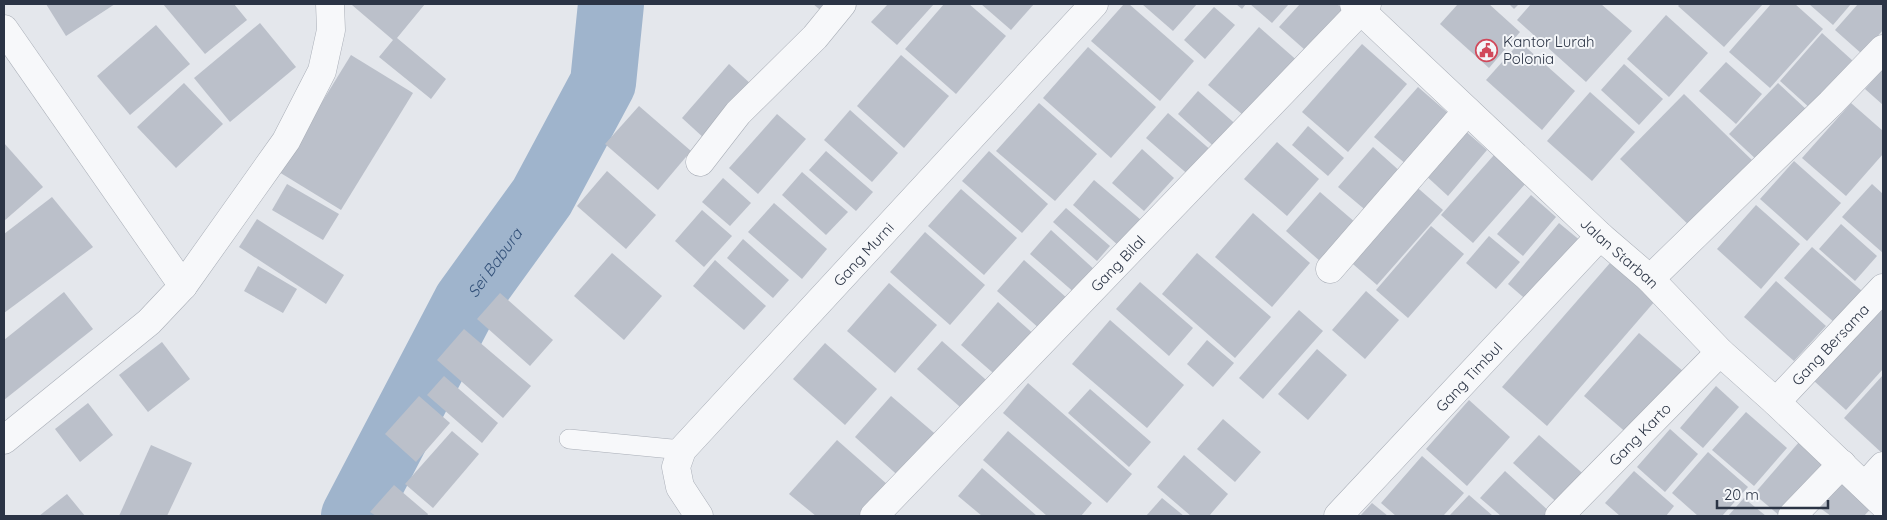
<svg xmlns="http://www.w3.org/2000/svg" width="1887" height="520" font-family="Quicksand,sans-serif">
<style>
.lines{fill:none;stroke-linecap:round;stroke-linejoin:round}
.river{stroke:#9fb4cc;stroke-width:66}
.building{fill:#bbc0ca}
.service-casing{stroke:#a9aeb7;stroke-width:20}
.minor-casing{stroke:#a9aeb7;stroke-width:29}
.service{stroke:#f7f8fa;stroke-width:19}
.minor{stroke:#f7f8fa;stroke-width:28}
.labels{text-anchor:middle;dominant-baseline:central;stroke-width:4;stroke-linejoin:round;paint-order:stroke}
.poi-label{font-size:15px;fill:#2b3445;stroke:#f4f6f9;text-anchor:start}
.street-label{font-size:15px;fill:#2b3445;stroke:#f4f6f9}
.water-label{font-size:16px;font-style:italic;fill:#34527a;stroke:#f4f6f9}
</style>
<rect width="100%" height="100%" fill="#e4e7ec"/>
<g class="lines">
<path class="river" id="s1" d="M354 516 466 302 542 197 603 83 611 4"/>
</g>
<g class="building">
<path d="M46 4H115L66 36Z"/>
<path d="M163 4H234L247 20 205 54Z"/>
<path d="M353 4H425L397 38 446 79 431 99 379 57 393 40 352 5Z"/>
<path d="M813 4H832L824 13Z"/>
<path d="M888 4H934L897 45 871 22Z"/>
<path d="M944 4H969L1006 36 956 94 905 49Z"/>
<path d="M981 4H1034L1011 30Z"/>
<path d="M1124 4H1129L1194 61 1160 101 1091 41Z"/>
<path d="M1142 4H1197L1173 31Z"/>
<path d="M1236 4H1246L1242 9Z"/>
<path d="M1250 4H1289L1272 23Z"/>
<path d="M1300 4H1337L1350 15 1313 57 1279 27Z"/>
<path d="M1458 4H1489L1520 32 1489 68 1440 24Z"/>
<path d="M1509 4H1519L1514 9Z"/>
<path d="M1531 4H1601L1632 31 1586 82 1517 20Z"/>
<path d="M1680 4H1763L1724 47 1678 6Z"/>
<path d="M1771 4H1795L1823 29 1770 88 1729 52Z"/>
<path d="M1809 4H1851L1833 25Z"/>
<path d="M1858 4H1883V30L1862 54 1835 30Z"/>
<path d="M1214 7 1235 25 1205 59 1184 40Z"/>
<path d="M1666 15 1708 53 1669 97 1627 59Z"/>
<path d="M260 23 296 67 230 122 194 78Z"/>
<path d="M156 25 190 64 130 115 97 76Z"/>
<path d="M1259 27 1300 63 1250 121 1208 85Z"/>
<path d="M1822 33 1853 61 1811 109 1780 81Z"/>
<path d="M1520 42 1575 91 1542 130 1486 80Z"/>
<path d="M1362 44 1407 84 1348 152 1302 112Z"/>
<path d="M1088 47 1156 107 1111 158 1043 98Z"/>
<path d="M351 55 413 93 341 210 279 172Z"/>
<path d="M901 55 949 96 904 148 857 106Z"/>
<path d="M1726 62 1762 94 1736 124 1699 91Z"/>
<path d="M729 64 752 85 705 139 682 118Z"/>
<path d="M1624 64 1663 99 1639 125 1601 90Z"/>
<path d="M1883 69V105L1865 89Z"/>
<path d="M184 83 223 124 176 168 137 127Z"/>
<path d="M1778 83 1808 111 1759 162 1729 134Z"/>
<path d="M1418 87 1456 120 1413 170 1374 137Z"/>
<path d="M1198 91 1240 128 1220 152 1178 114Z"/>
<path d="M1590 92 1635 132 1592 181 1547 141Z"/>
<path d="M1684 94 1756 164 1693 229 1620 159Z"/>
<path d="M1039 103 1097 154 1055 201 996 151Z"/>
<path d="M1851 103 1883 131V154L1846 196 1802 158Z"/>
<path d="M639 106 691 151 658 190 605 144Z"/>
<path d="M850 110 898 153 872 182 824 140Z"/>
<path d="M1168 113 1213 152 1191 177 1146 138Z"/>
<path d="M777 114 806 139 758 194 729 168Z"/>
<path d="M1308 126 1344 158 1328 176 1292 145Z"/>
<path d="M1462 128 1487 150 1448 196 1423 173Z"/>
<path d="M1277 142 1319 179 1287 216 1244 179Z"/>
<path d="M4 143 43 187 4 221Z"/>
<path d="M1373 147 1403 174 1369 213 1338 187Z"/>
<path d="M1142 149 1174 178 1144 211 1112 183Z"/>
<path d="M826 151 873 192 856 211 809 170Z"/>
<path d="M989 151 1048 204 1022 233 962 181Z"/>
<path d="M1494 155 1526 183 1473 243 1441 215Z"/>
<path d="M1794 161 1841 203 1807 241 1760 199Z"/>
<path d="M607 171 656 215 626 249 577 206Z"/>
<path d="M802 172 848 212 826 235 782 195Z"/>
<path d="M723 178 751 203 730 226 702 202Z"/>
<path d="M1094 180 1141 220 1119 246 1073 205Z"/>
<path d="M1412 183 1443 210 1377 285 1346 258Z"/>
<path d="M287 184 339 214 323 240 272 210Z"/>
<path d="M1872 184 1883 194V253L1842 217Z"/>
<path d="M961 189 1017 238 984 275 928 226Z"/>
<path d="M1320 192 1356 223 1321 262 1286 231Z"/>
<path d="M1531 195 1556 217 1523 256 1497 234Z"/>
<path d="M52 197 93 247 4 313V234Z"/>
<path d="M774 203 827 249 802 279 748 232Z"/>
<path d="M1756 205 1800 244 1761 289 1717 249Z"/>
<path d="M1066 208 1110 246 1097 261 1053 222Z"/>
<path d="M702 210 732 236 704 267 675 241Z"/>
<path d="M1253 213 1310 263 1272 307 1215 257Z"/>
<path d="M257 219 344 275 326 304 239 247Z"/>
<path d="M1559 223 1582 242 1530 303 1508 284Z"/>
<path d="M1841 224 1877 256 1855 281 1819 249Z"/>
<path d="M1431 226 1464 254 1408 318 1376 290Z"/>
<path d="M1051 230 1096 271 1076 294 1030 254Z"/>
<path d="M925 232 985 285 950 325 890 272Z"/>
<path d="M1489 236 1520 262 1496 289 1466 263Z"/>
<path d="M743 239 789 280 773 298 727 258Z"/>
<path d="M1812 247 1862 291 1835 323 1784 278Z"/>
<path d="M612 253 662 296 624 340 574 296Z"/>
<path d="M1197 253 1271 317 1235 358 1162 294Z"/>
<path d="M715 260 766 306 744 330 693 286Z"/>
<path d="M1024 260 1068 299 1041 330 997 291Z"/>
<path d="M1610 263 1655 301 1547 426 1502 387Z"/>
<path d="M258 266 297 289 283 313 244 291Z"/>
<path d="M1776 281 1826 326 1794 361 1744 317Z"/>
<path d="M1140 282 1193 328 1169 356 1116 309Z"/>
<path d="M889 283 937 325 895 373 847 331Z"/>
<path d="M1366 291 1399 320 1365 359 1332 330Z"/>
<path d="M64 292 93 329 4 400V340Z"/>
<path d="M500 293 553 340 530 366 477 319Z"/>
<path d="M998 302 1037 337 1000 379 961 345Z"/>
<path d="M1883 302V369L1846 410 1813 380Z"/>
<path d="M1299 310 1323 331 1263 399 1239 378Z"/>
<path d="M1110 320 1184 385 1147 428 1072 364Z"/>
<path d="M464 329 531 386 503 418 437 360Z"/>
<path d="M1639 333 1684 372 1629 435 1584 396Z"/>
<path d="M1207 340 1234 363 1213 387 1187 364Z"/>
<path d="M942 341 993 386 968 414 917 369Z"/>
<path d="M162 342 190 379 148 412 119 375Z"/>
<path d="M825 343 877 389 845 425 793 379Z"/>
<path d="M1317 349 1347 375 1308 420 1278 394Z"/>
<path d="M1883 375V454L1844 418Z"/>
<path d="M444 376 498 423 482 443 427 395Z"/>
<path d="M1028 383 1132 474 1107 503 1003 413Z"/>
<path d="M1716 386 1739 407 1703 448 1680 428Z"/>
<path d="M1090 389 1151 442 1129 467 1068 413Z"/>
<path d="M419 396 450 423 416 462 385 434Z"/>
<path d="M891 396 940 438 903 480 855 437Z"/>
<path d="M1469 400 1510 437 1467 486 1426 449Z"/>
<path d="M88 403 113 435 80 462 55 429Z"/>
<path d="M1746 412 1787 448 1754 486 1712 450Z"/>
<path d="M1223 419 1261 452 1235 482 1197 449Z"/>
<path d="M1670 429 1698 454 1665 492 1637 467Z"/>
<path d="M452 431 479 454 433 508 405 484Z"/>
<path d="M1008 431 1092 503 1081 516H1047L983 460Z"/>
<path d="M1539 435 1588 478 1562 507 1513 463Z"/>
<path d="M837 440 888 485 861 516H816L789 494Z"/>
<path d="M1800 441 1829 466 1780 516 1754 494Z"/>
<path d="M151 445 192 463 167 516H119Z"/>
<path d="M1708 452 1748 487 1722 516H1698L1672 493Z"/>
<path d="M1184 455 1228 494 1209 516H1191L1157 487Z"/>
<path d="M1422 456 1464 493 1444 515 1446 516H1396L1381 503Z"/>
<path d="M982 468 1037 516H982L958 496Z"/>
<path d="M1505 471 1551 513 1549 516H1501L1480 498Z"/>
<path d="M1634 471 1674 506 1666 516H1620L1605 503Z"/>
<path d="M1847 477 1876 503 1864 516H1831L1820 508Z"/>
<path d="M394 485 428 514 427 516H376L370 512Z"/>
<path d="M67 494 85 516H39Z"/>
<path d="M1469 495 1493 516 1450 515Z"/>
<path d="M1162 498 1184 516H1146Z"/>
<path d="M1744 498 1766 516H1728Z"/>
<path d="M1372 503 1388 516H1360Z"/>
</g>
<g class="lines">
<defs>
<path id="service" d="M569 439 682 450"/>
<g id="minor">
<path id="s2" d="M1354 4 1600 236 1650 279 1720 352 1776 402 1883 504"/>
<path d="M4 29 183 286"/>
<path d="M700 162 738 113 815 37 842 4"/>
<path d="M1330 269 1467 111"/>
<path d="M1650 279 1831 103 1883 49"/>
<path id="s3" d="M1776 402 1883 288"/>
<path d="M4 440 149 322 183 286 286 141 322 71 331 30 330 4"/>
<path d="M1865 486 1883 466"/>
<path id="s4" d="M699 516 680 487 676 467 682 450 1094 4"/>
<path id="s5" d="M874 516 1367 4"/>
<path id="s6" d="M1338 516 1600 236"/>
<path id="s7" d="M1559 516 1720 352"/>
<path d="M1792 516 1842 464"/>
</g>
</defs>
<use href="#service" class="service-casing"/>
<use href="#minor" class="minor-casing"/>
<use href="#service" class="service"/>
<use href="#minor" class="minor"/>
</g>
<defs>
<symbol id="civic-ring" viewBox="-11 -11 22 22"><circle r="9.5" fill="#f4f6f9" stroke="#d1495b" stroke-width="1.5"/><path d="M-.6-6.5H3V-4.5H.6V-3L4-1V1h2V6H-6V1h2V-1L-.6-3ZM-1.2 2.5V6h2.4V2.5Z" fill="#d1495b"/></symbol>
</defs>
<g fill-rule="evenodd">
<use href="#civic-ring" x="1474" y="38" width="25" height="25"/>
</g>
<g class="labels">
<g class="poi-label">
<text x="1503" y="41">Kantor Lurah<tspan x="1503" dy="17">Polonia</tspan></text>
</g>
<g class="street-label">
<text stroke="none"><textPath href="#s2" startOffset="364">Jalan Starban</textPath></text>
<text stroke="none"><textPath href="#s4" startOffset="340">Gang Murni</textPath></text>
<text stroke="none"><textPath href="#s5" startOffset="351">Gang Bilal</textPath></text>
<text stroke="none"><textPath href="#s3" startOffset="79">Gang Bersama</textPath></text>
<text stroke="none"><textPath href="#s6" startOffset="191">Gang Timbul</textPath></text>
<text stroke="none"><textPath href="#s7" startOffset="115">Gang Karto</textPath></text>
</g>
<g class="water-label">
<text stroke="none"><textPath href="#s1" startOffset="290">Sei Babura</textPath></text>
</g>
</g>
<rect width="1887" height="520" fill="none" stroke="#2b3445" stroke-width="10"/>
<path d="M1717 500v8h111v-8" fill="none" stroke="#2b3445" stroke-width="2.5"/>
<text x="1724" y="500" font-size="15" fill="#2b3445" stroke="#f4f6f9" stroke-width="4" paint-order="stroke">20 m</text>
</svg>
